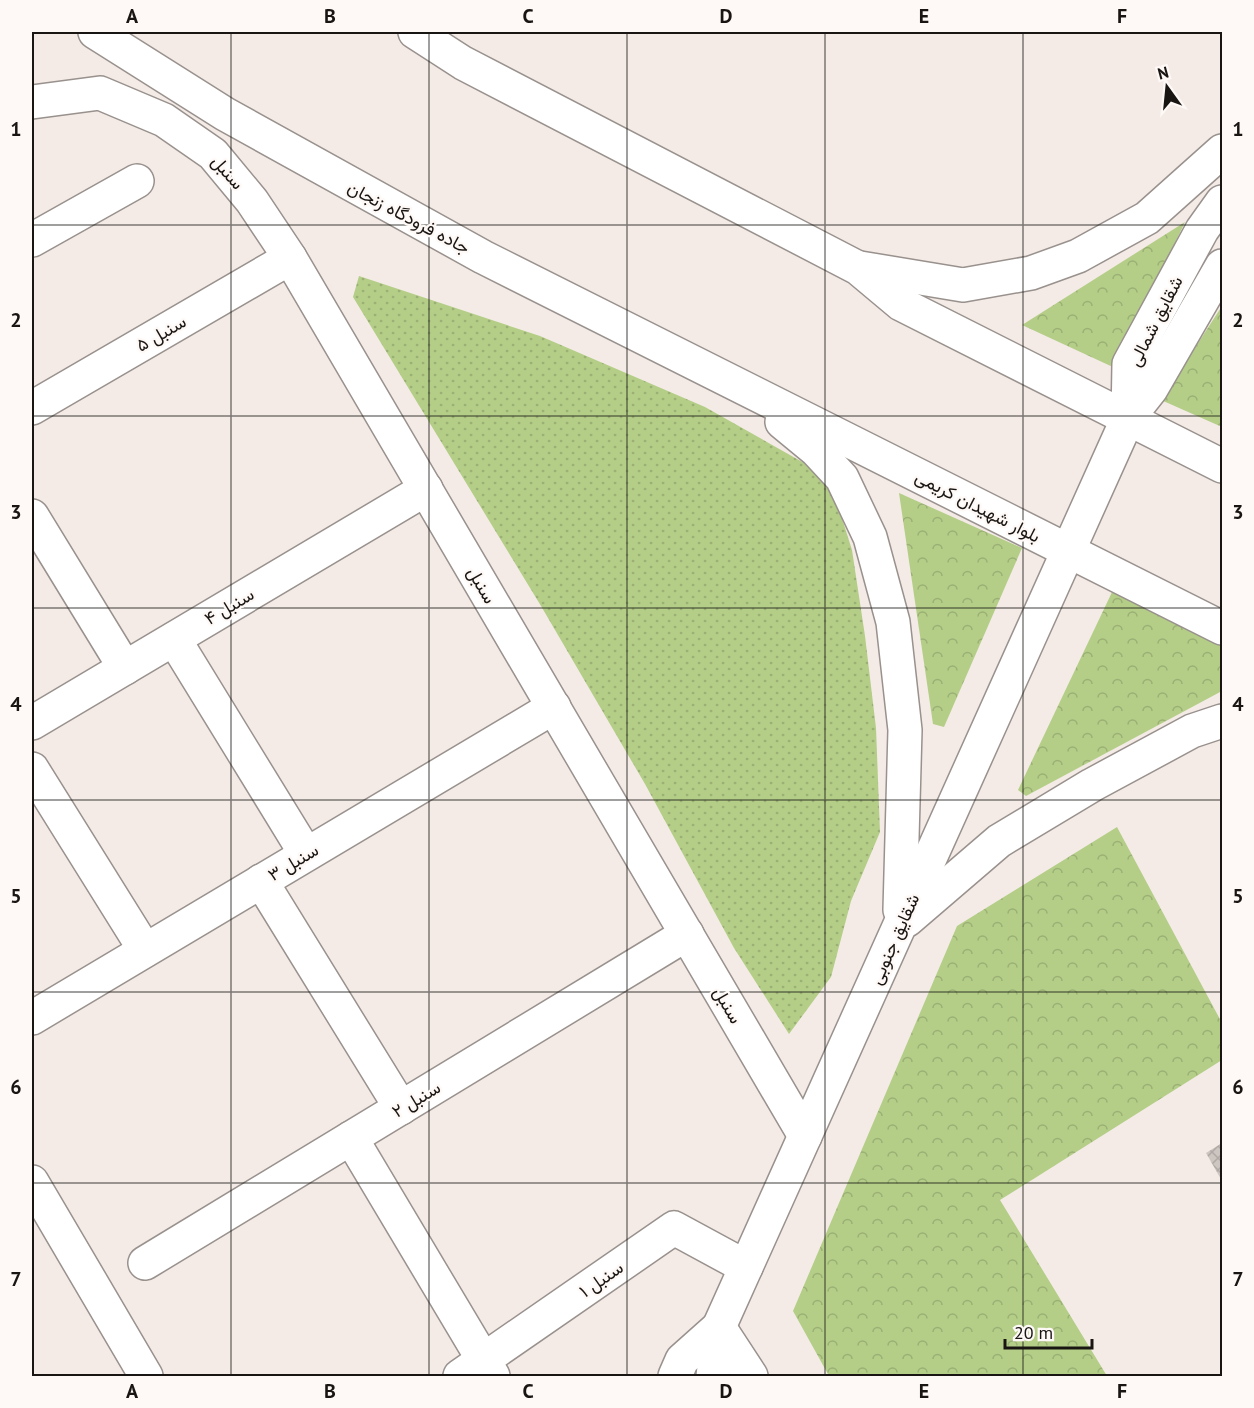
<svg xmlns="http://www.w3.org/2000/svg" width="1254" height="1408" font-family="'PT Sans',Vazirmatn,sans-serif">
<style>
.grass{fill:url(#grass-dots)}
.forest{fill:url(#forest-crowns)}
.building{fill:url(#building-cross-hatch)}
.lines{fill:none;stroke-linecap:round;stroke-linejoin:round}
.minor-casing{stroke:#99918d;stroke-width:36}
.major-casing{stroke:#99918d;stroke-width:36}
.minor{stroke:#fff;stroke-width:33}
.major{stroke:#fff;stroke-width:33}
.grid{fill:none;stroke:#181513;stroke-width:1.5;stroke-opacity:0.55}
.labels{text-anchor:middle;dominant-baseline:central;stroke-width:4.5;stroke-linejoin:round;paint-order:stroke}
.street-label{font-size:18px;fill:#181513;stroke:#fef9f6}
.neatline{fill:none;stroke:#181513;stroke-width:2}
.grid-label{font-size:20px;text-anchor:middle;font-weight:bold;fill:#181513}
</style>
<defs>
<pattern id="grass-dots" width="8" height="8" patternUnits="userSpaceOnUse" patternTransform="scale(1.5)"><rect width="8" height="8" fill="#b4ce88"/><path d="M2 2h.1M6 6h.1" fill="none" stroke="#9ab074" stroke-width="1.8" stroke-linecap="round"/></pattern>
<pattern id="forest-crowns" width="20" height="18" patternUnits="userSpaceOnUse" patternTransform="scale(1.5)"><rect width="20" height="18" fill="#b4ce88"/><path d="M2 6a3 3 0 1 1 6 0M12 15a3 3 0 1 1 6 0" fill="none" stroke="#9ab074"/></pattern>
<pattern id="building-cross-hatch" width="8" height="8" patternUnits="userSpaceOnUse" patternTransform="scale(1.5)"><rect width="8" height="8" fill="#cdc5c0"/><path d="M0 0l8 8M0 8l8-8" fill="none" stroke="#afa8a4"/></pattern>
</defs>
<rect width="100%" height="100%" fill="#f4ebe6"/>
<path class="grass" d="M359 276 540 336 705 407 829 477 852 550 865 636 876 728 880 832 851 901 831 977 789 1034 734 948 645 784 541 606 353 297Z"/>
<g class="forest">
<path d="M1185 222 1115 368 1022 325Z"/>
<path d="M1222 306V427L1161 400Z"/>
<path d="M899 493 1022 548 944 727 933 724Z"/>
<path d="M1113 590 1222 643V691L1026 796 1018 790Z"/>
<path d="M1117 827 1222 1023V1060L1000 1200 1107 1376H829L793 1311 957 926Z"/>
</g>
<path class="building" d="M1222 1143V1181L1206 1153Z"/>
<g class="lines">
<defs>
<g id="minor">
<path d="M32 102 100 93 164 120 213 154 252 201 290 258 805 1136"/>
<path d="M32 240 137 181"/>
<path d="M32 408 290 258"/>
<path d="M32 516 125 668"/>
<path d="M174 639 306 854"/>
<path d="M32 723 426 489"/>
<path d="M32 769 145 950"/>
<path d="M261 881 401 1108"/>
<path d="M32 1018 554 707"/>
<path d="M351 1138 493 1376"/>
<path d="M32 1182 146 1376"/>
<path d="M145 1263 687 934"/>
<path d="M719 1327 751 1376"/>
<path d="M460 1376 674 1228 746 1267"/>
</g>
<g id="major">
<path d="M95 32 225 114 483 257 1222 628"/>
<path d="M415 32 463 63 858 268 901 304 1222 466"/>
<path d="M860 268 963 285 1031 273 1078 256 1147 218 1222 151"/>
<path d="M1128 418 1129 364 1202 230 1222 202"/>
<path d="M782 422 816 450 842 478 870 537 893 622 905 730 900 910"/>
<path d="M907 920 999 841 1092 785 1192 731 1222 721"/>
<path d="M675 1376 682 1360 719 1327"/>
<path d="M713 1376 719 1327 1128 418 1151 389 1222 266"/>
</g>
</defs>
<use href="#minor" class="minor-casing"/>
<use href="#major" class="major-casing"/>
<use href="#minor" class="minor"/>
<use href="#major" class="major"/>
</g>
<path class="grid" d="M231 32V1376M429 32V1376M627 32V1376M825 32V1376M1023 32V1376M32 225H1222M32 416H1222M32 608H1222M32 800H1222M32 992H1222M32 1183H1222"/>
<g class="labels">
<g class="street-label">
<text transform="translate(228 172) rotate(49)">سنبل</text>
<text transform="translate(409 217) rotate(28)">جاده فرودگاه زنجان</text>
<text transform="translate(1155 321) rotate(-63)">شقایق شمالی</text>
<text transform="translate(161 333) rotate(-30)">سنبل ۵</text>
<text transform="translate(978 506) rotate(27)">بلوار شهیدان کریمی</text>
<text transform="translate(482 585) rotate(60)">سنبل</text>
<text transform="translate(229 606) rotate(-31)">سنبل ۴</text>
<text transform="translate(293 862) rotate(-31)">سنبل ۳</text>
<text transform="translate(894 939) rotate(-66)">شقایق جنوبی</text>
<text transform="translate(728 1005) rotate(60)">سنبل</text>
<text transform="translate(416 1099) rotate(-31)">سنبل ۲</text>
<text transform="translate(601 1279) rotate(-35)">سنبل ۱</text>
</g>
</g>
<rect width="1254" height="1408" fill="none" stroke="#fef9f6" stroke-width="66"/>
<g transform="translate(1167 87) rotate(345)" stroke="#fef9f6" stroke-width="4.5" paint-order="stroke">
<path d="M0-4.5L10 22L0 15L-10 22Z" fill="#181513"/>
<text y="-9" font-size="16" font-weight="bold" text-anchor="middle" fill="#181513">N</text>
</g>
<path d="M1005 1339v9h87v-9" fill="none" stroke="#181513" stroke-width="3"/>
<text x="1014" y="1339" font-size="18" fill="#181513" stroke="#fef9f6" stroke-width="4.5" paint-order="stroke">20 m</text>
<rect x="33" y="33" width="1188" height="1342" class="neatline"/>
<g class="grid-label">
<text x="132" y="23">A</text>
<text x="330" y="23">B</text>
<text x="528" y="23">C</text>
<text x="726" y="23">D</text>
<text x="924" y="23">E</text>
<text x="1122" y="23">F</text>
<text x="16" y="136">1</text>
<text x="1238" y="136">1</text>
<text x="16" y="327">2</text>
<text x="1238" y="327">2</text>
<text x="16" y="519">3</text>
<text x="1238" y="519">3</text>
<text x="16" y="711">4</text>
<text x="1238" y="711">4</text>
<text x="16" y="903">5</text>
<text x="1238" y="903">5</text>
<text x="16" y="1094">6</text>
<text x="1238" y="1094">6</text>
<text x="16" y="1286">7</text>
<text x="1238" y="1286">7</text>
<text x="132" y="1398">A</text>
<text x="330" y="1398">B</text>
<text x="528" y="1398">C</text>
<text x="726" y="1398">D</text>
<text x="924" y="1398">E</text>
<text x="1122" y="1398">F</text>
</g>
</svg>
